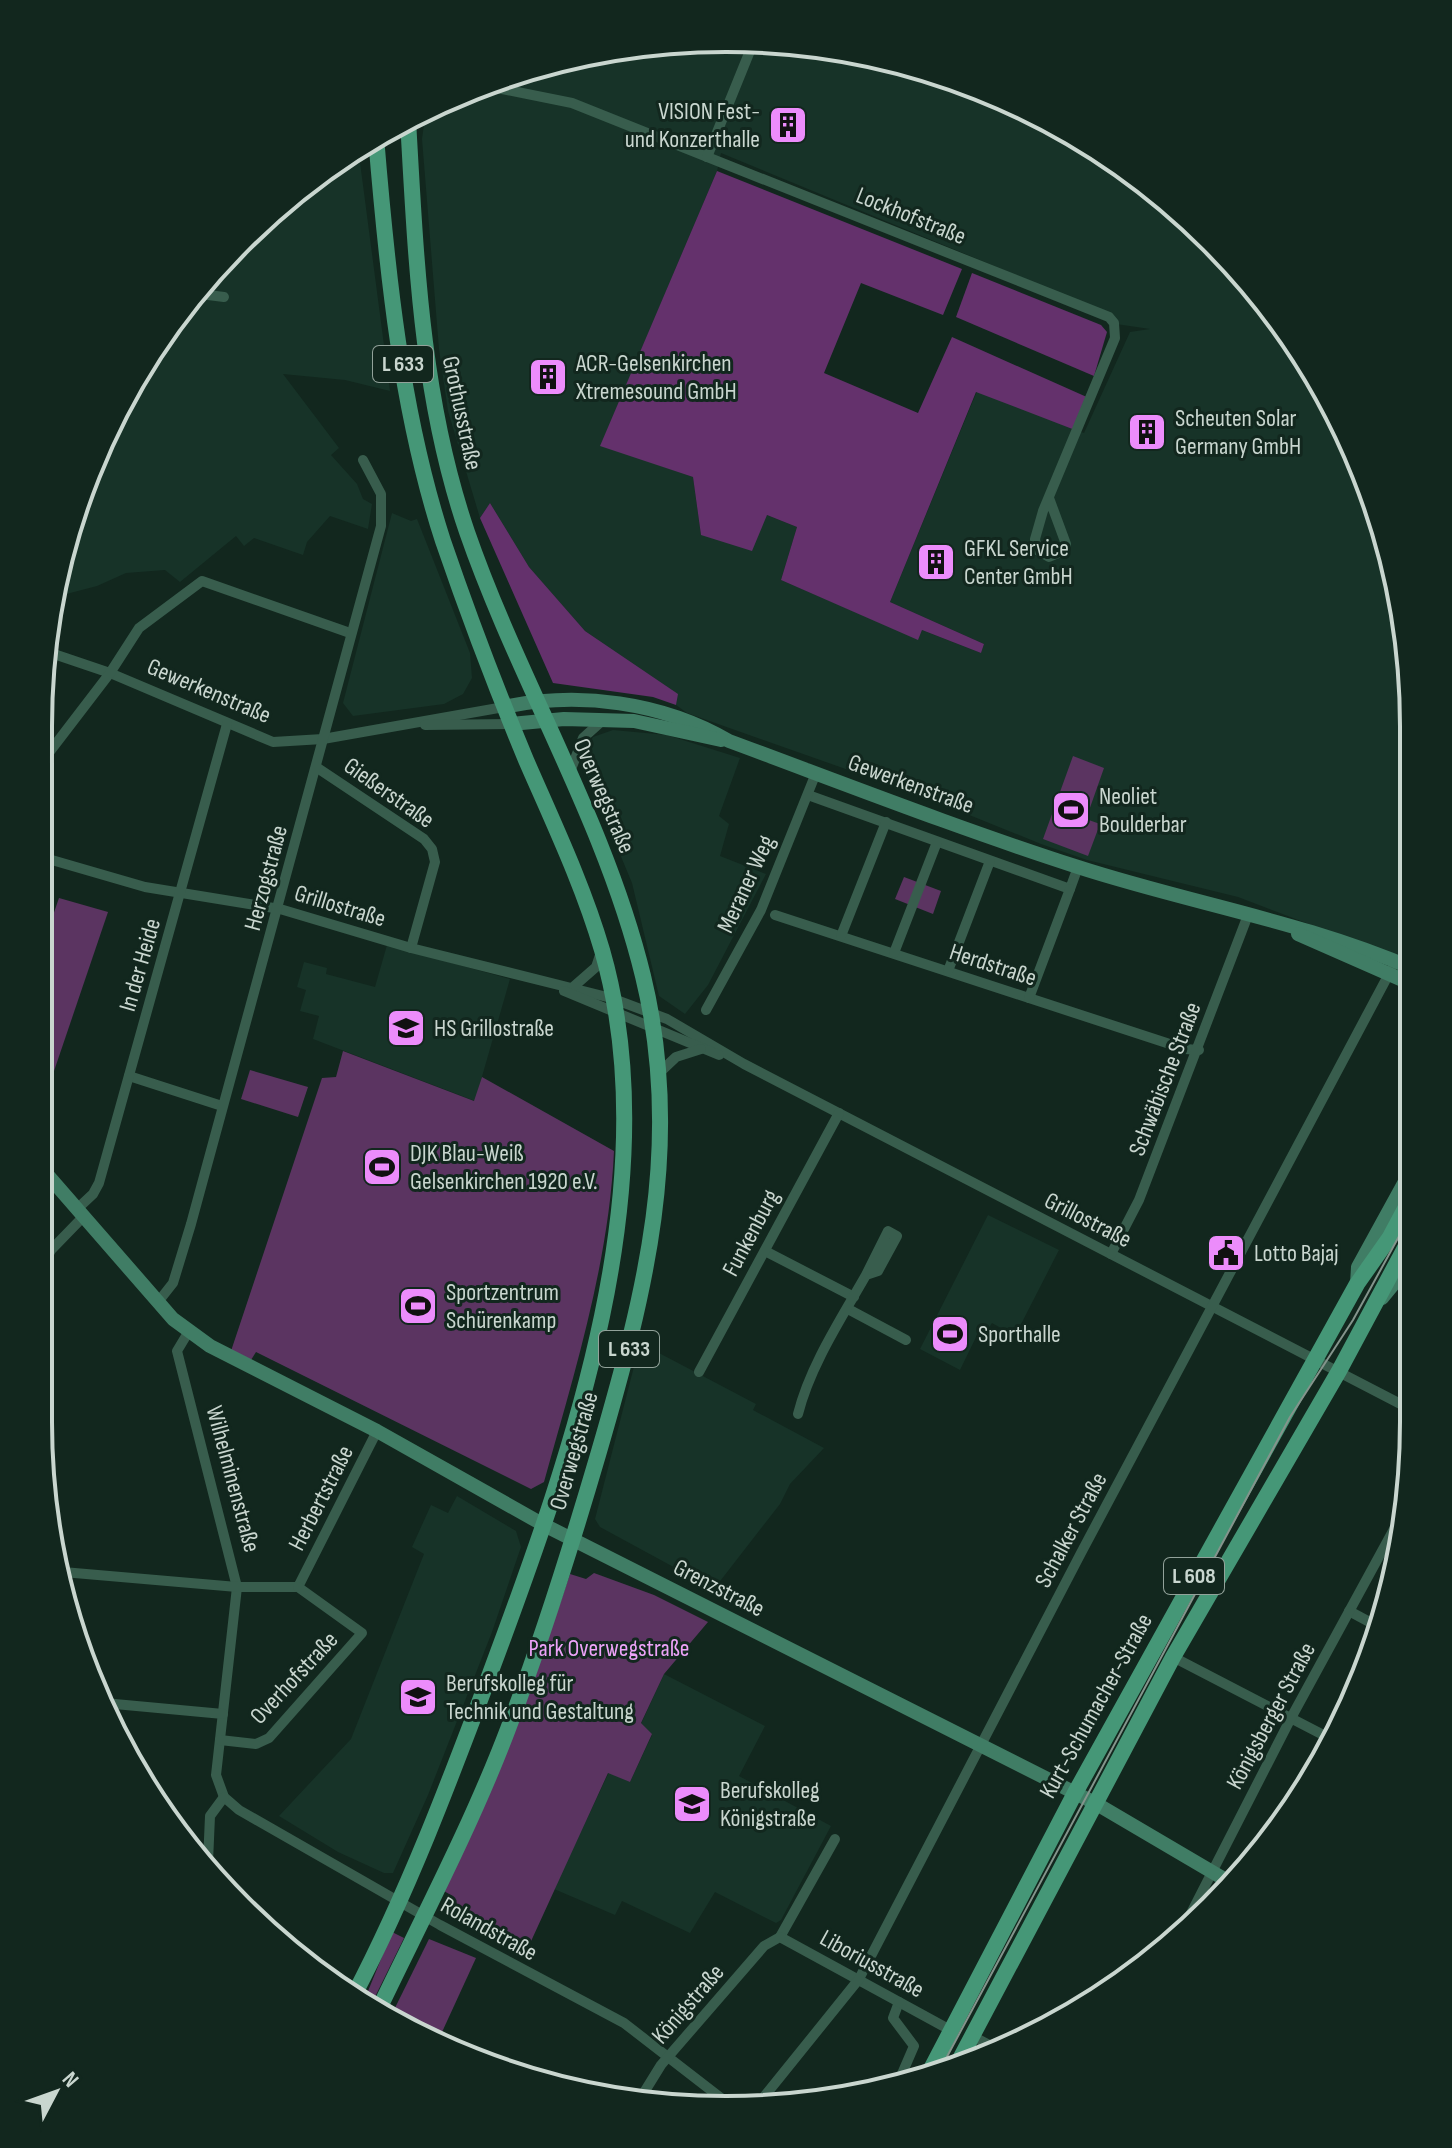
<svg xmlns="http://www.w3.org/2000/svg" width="1452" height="2148" font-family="'Sofia Sans Condensed',sans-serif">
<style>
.built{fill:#173328;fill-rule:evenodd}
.green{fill:#5b3461}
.forest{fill:#64316c}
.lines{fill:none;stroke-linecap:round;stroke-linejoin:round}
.street{stroke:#385d4d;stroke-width:10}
.secondary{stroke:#407d65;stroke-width:14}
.primary{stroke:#459777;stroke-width:16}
.tram{stroke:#84948c;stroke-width:2}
.labels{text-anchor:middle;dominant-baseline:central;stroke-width:6;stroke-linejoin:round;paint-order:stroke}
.shield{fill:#12271e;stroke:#92a29a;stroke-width:2}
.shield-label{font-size:22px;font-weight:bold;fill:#c9d6cf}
.poi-label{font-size:24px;fill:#c9d6cf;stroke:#12271e;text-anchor:start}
.street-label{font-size:24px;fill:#c9d6cf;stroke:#12271e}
.park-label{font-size:24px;fill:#eda3f9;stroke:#12271e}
.rim{fill:none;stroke:#c9d6cf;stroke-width:4}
</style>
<rect width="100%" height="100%" fill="#12271e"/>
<g class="built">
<path d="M726 38 860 51 989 90 1108 154 1212 239 1298 343 1361 462 1401 591 1414 726V964L1238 897 1087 860 1041 844 925 797 687 713 676 705 677 694 585 631 529 567 490 503 480 518 448 411 439 349 422 139 426 110 462 91 591 51ZM721 153 1101 310 1116 324 1150 329 1130 332 1084 433 977 391 890 602 984 644 981 653 922 630 918 639 781 580 797 527 767 515 701 535 693 477 601 445 717 171Z"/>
<path d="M358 147 390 391 345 380 283 374 339 448 331 455 357 484 363 499 372 504 368 529 330 516 307 542 303 555 254 538 244 546 236 536 180 582 165 570 126 573 97 586 51 598 109 421 239 240 343 154Z"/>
<path d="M392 513 411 521 417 519 470 653 472 678 463 694 444 704 353 716 343 703Z"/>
<path d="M613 730 667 735 740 758 719 816 729 824 720 856 766 874 708 985 685 1014 659 996 632 883 580 758 593 737Z"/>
<path d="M387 945 510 979 475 1101 313 1039 319 1016 300 1011 306 990 297 987 304 962 327 968 326 974 375 987Z"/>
<path d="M988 1215 1059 1250 1015 1336 992 1323 985 1334 979 1331 960 1370 920 1349Z"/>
<path d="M640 1343 756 1404 753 1410 824 1448 790 1484 780 1504 714 1589 600 1527 595 1519Z"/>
<path d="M457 1496 516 1531 521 1547 492 1632 428 1795 393 1873H384L338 1852 279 1816 351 1739 424 1554 412 1547 431 1505 448 1513Z"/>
<path d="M664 1674 765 1726 739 1776 831 1826 781 1920 776 1923 715 1892 690 1933 622 1901 615 1915 554 1889 609 1772 630 1782 652 1735 641 1724Z"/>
</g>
<g class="green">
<path d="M1073 756 1104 768 1086 819 1100 824 1088 856 1043 839Z"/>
<path d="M904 877 941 891 933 914 895 899Z"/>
<path d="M59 898 108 912 53 1074 38 1069V959Z"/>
<path d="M343 1051 474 1101 482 1077 614 1151C609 1263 574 1374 544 1482L531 1489 256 1352 251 1360 231 1351 322 1078 336 1077Z"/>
<path d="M250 1070 308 1087 298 1117 241 1099Z"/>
<path d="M594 1573 654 1595 708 1622 664 1674 641 1723 652 1734 630 1782 608 1773 527 1950 458 1908 454 1897 444 1891 536 1674 570 1574 586 1579Z"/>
<path d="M392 1932 404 1938 371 2005 364 2001Z"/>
<path d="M429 1939 476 1958 437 2043 391 2016Z"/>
</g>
<g class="forest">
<path d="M717 171 962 269 943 315 861 283 824 373 918 413 952 337 1089 398 1075 430 976 392 890 602 984 644 981 653 922 630 918 640 781 580 797 527 767 515 752 551 701 535 693 477 600 446Z"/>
<path d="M972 273 1101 325 1107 332 1094 376 956 317Z"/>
<path d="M490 503 529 567 585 631 678 694 676 705 653 697 553 683 480 518Z"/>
</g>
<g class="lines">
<g class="street">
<path d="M482 85 572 103 1109 317 1114 323 1115 338 1043 511 1035 539 1037 550 1049 557 1061 552 1066 544 1049 498"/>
<path d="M707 157 754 41"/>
<path d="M200 294 224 297"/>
<path d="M45 651 110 673 273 742 323 739 504 707"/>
<path d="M425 725 511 724"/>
<path d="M38 767 110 673 139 628 202 581 350 633"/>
<path d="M316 767 424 839 432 849 435 862 411 948"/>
<path d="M570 772 583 738 603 720"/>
<path d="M808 795 1070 889 1078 867"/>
<path d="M38 856 145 887 280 909 411 948 611 998 667 1019 744 1064 1414 1411"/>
<path d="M775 915 1185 1049 1199 1050"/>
<path d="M841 936 886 822"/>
<path d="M894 953 937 842"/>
<path d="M948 971 990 861"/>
<path d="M572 988 596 967 601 952"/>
<path d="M564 991 719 1055"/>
<path d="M1029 998 1070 889"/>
<path d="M706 1010 761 910 816 773"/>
<path d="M657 1075 676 1057 701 1049"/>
<path d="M129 1076 222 1106"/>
<path d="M77 1209 93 1194 99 1183 227 724"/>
<path d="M765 1251 854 1297"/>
<path d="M1111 1254 1139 1200 1248 915"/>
<path d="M38 1274 51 1250 83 1217"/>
<path d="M158 1302 173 1283 191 1224 381 526V494L363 460"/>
<path d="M848 1309 906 1340"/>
<path d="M189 1331 177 1351 237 1587 216 1775 224 1797 239 1810 440 1925 624 2023 730 2105"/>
<path d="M699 1372 839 1113"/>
<path d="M798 1414C810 1366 841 1319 866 1275L878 1271 897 1236 888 1231 866 1275"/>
<path d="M63 1572 237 1587H298L377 1431"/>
<path d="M1349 1611 1377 1626"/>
<path d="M1173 1657 1333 1740"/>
<path d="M104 1703 223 1714"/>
<path d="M220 1740 256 1744 269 1738 362 1633 298 1587"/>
<path d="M208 1862 210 1816 224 1797"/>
<path d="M780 1937 835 1839"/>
<path d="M1170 1941 1176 1930 1186 1923 1291 1718 1406 1507"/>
<path d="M972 2036 993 2047"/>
<path d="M898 2083 914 2046 893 2018 899 2002"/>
<path d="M640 2099 661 2065 764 1946 780 1937 952 2031"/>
<path d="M759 2103 859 1979 1081 1553 1391 970"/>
</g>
<g class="secondary">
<path d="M504 707C579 691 662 702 729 741 845 784 960 829 1078 867 1189 903 1306 922 1414 969"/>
<path d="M511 724 564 719 634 721 721 740"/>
<path d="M1298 934 1414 985"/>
<path d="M38 1164 173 1319 210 1346 377 1431 544 1525 1095 1803 1231 1883"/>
<path d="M1357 1284 1358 1267 1414 1165"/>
<path d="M1382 1298 1414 1259"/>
</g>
<g class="primary">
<path d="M354 1995C408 1892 450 1780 491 1671 572 1454 669 1182 602 950 583 885 553 822 526 760 496 688 468 614 443 541 401 412 387 271 376 137"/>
<path d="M379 2009C423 1917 472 1824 508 1729 542 1640 571 1547 598 1455 645 1294 684 1144 643 976 605 820 519 682 467 532 421 398 416 259 408 120"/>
<path d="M960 2059 1173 1657 1339 1371 1414 1231"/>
<path d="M930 2071 1075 1793 1357 1284 1390 1237 1414 1192"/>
</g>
<path class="tram" d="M942 2066 1290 1417 1353 1320 1414 1209"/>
</g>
<defs>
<symbol id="building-square" viewBox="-11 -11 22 22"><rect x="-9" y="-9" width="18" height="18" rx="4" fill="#ec8cfb" stroke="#12271e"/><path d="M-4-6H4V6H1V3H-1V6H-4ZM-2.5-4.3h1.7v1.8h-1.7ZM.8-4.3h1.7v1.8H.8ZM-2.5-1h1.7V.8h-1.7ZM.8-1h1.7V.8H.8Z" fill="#111"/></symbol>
<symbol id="stadium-square" viewBox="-11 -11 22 22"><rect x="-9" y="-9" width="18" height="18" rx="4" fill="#ec8cfb" stroke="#12271e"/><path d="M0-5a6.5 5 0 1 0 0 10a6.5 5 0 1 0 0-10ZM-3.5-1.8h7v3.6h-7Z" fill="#111"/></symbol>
<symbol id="school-square" viewBox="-11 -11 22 22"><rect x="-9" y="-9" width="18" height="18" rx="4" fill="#ec8cfb" stroke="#12271e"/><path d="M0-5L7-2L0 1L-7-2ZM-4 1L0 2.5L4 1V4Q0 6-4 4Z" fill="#111"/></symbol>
<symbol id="civic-square" viewBox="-11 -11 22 22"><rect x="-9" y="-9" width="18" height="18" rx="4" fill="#ec8cfb" stroke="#12271e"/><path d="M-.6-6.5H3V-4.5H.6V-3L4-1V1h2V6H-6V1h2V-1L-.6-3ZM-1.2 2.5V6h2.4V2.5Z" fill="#111"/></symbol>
<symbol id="university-square" viewBox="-11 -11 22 22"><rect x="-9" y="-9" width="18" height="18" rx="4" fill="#ec8cfb" stroke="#12271e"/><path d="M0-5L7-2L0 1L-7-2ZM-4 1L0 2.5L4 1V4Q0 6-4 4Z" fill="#111"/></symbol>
</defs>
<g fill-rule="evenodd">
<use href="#building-square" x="766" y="103" width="44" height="44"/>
<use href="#building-square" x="526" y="355" width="44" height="44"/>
<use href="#building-square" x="1125" y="410" width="44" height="44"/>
<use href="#building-square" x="914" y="540" width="44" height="44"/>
<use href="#stadium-square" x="1049" y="788" width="44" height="44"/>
<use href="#school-square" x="384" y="1006" width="44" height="44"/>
<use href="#stadium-square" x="360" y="1145" width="44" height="44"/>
<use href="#civic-square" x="1204" y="1231" width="44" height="44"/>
<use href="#stadium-square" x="396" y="1284" width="44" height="44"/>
<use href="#stadium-square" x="928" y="1312" width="44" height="44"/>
<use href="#university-square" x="396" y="1675" width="44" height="44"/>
<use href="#university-square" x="670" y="1782" width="44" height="44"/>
</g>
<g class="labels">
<g class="shield">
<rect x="373" y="346" width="60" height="36" rx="6"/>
<rect x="599" y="1331" width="60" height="36" rx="6"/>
<rect x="1164" y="1558" width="60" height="36" rx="6"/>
</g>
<g class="shield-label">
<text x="403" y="364">L 633</text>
<text x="629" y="1349">L 633</text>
<text x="1194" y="1576">L 608</text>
</g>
<g class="poi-label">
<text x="760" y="111" text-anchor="end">VISION Fest-<tspan x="760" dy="28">und Konzerthalle</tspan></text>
<text x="576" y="363">ACR-Gelsenkirchen<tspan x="576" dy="28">Xtremesound GmbH</tspan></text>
<text x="1175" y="418">Scheuten Solar<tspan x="1175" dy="28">Germany GmbH</tspan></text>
<text x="964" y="548">GFKL Service<tspan x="964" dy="28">Center GmbH</tspan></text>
<text x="1099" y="796">Neoliet<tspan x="1099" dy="28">Boulderbar</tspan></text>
<text x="434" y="1028">HS Grillostraße</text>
<text x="410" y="1153">DJK Blau-Weiß<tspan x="410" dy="28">Gelsenkirchen 1920 e.V.</tspan></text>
<text x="1254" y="1253">Lotto Bajaj</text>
<text x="446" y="1292">Sportzentrum<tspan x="446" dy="28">Schürenkamp</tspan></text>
<text x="978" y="1334">Sporthalle</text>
<text x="446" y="1683">Berufskolleg für<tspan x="446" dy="28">Technik und Gestaltung</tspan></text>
<text x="720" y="1790">Berufskolleg<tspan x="720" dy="28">Königstraße</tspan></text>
</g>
<g class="street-label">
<text transform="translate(911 216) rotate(22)">Lockhofstraße</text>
<text transform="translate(462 413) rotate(78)">Grothusstraße</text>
<text transform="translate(209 691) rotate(23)">Gewerkenstraße</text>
<text transform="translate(911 784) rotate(20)">Gewerkenstraße</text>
<text transform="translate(389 793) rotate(35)">Gießerstraße</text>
<text transform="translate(604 796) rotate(67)">Overwegstraße</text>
<text transform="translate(266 878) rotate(-75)">Herzogstraße</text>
<text transform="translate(746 884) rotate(-65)">Meraner Weg</text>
<text transform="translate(340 906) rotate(17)">Grillostraße</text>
<text transform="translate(140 965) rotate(-74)">In der Heide</text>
<text transform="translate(993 965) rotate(18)">Herdstraße</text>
<text transform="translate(1165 1079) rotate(-69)">Schwäbische Straße</text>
<text transform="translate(1088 1220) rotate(27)">Grillostraße</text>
<text transform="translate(751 1233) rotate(-62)">Funkenburg</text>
<text transform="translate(574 1451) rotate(-74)">Overwegstraße</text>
<text transform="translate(233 1479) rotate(75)">Wilhelminenstraße</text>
<text transform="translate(321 1498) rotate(-63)">Herbertstraße</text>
<text transform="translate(1071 1530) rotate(-62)">Schalker Straße</text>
<text transform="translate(719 1588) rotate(27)">Grenzstraße</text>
<text transform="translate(294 1678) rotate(-47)">Overhofstraße</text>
<text transform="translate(1096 1706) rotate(-61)">Kurt-Schumacher-Straße</text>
<text transform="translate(1271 1716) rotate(-62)">Königsberger Straße</text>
<text transform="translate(489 1929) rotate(29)">Rolandstraße</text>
<text transform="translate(872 1964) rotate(29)">Liboriusstraße</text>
<text transform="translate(688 2004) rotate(-49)">Königstraße</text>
</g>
<g class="park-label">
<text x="609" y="1648">Park Overwegstraße</text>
</g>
</g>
<path d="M0 0H1452V2148H0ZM726 52H726A674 674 0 0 1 1400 726V1422A674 674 0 0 1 726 2096H726A674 674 0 0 1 52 1422V726A674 674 0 0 1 726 52Z" fill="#12271e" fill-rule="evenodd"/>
<path class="rim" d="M726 52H726A674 674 0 0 1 1400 726V1422A674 674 0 0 1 726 2096H726A674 674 0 0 1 52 1422V726A674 674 0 0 1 726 52Z"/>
<g transform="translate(56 2092) rotate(49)" stroke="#12271e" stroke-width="6" paint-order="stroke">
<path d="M0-6L14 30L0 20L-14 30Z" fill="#c9d6cf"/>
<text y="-12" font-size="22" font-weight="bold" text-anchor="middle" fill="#c9d6cf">N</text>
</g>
</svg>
